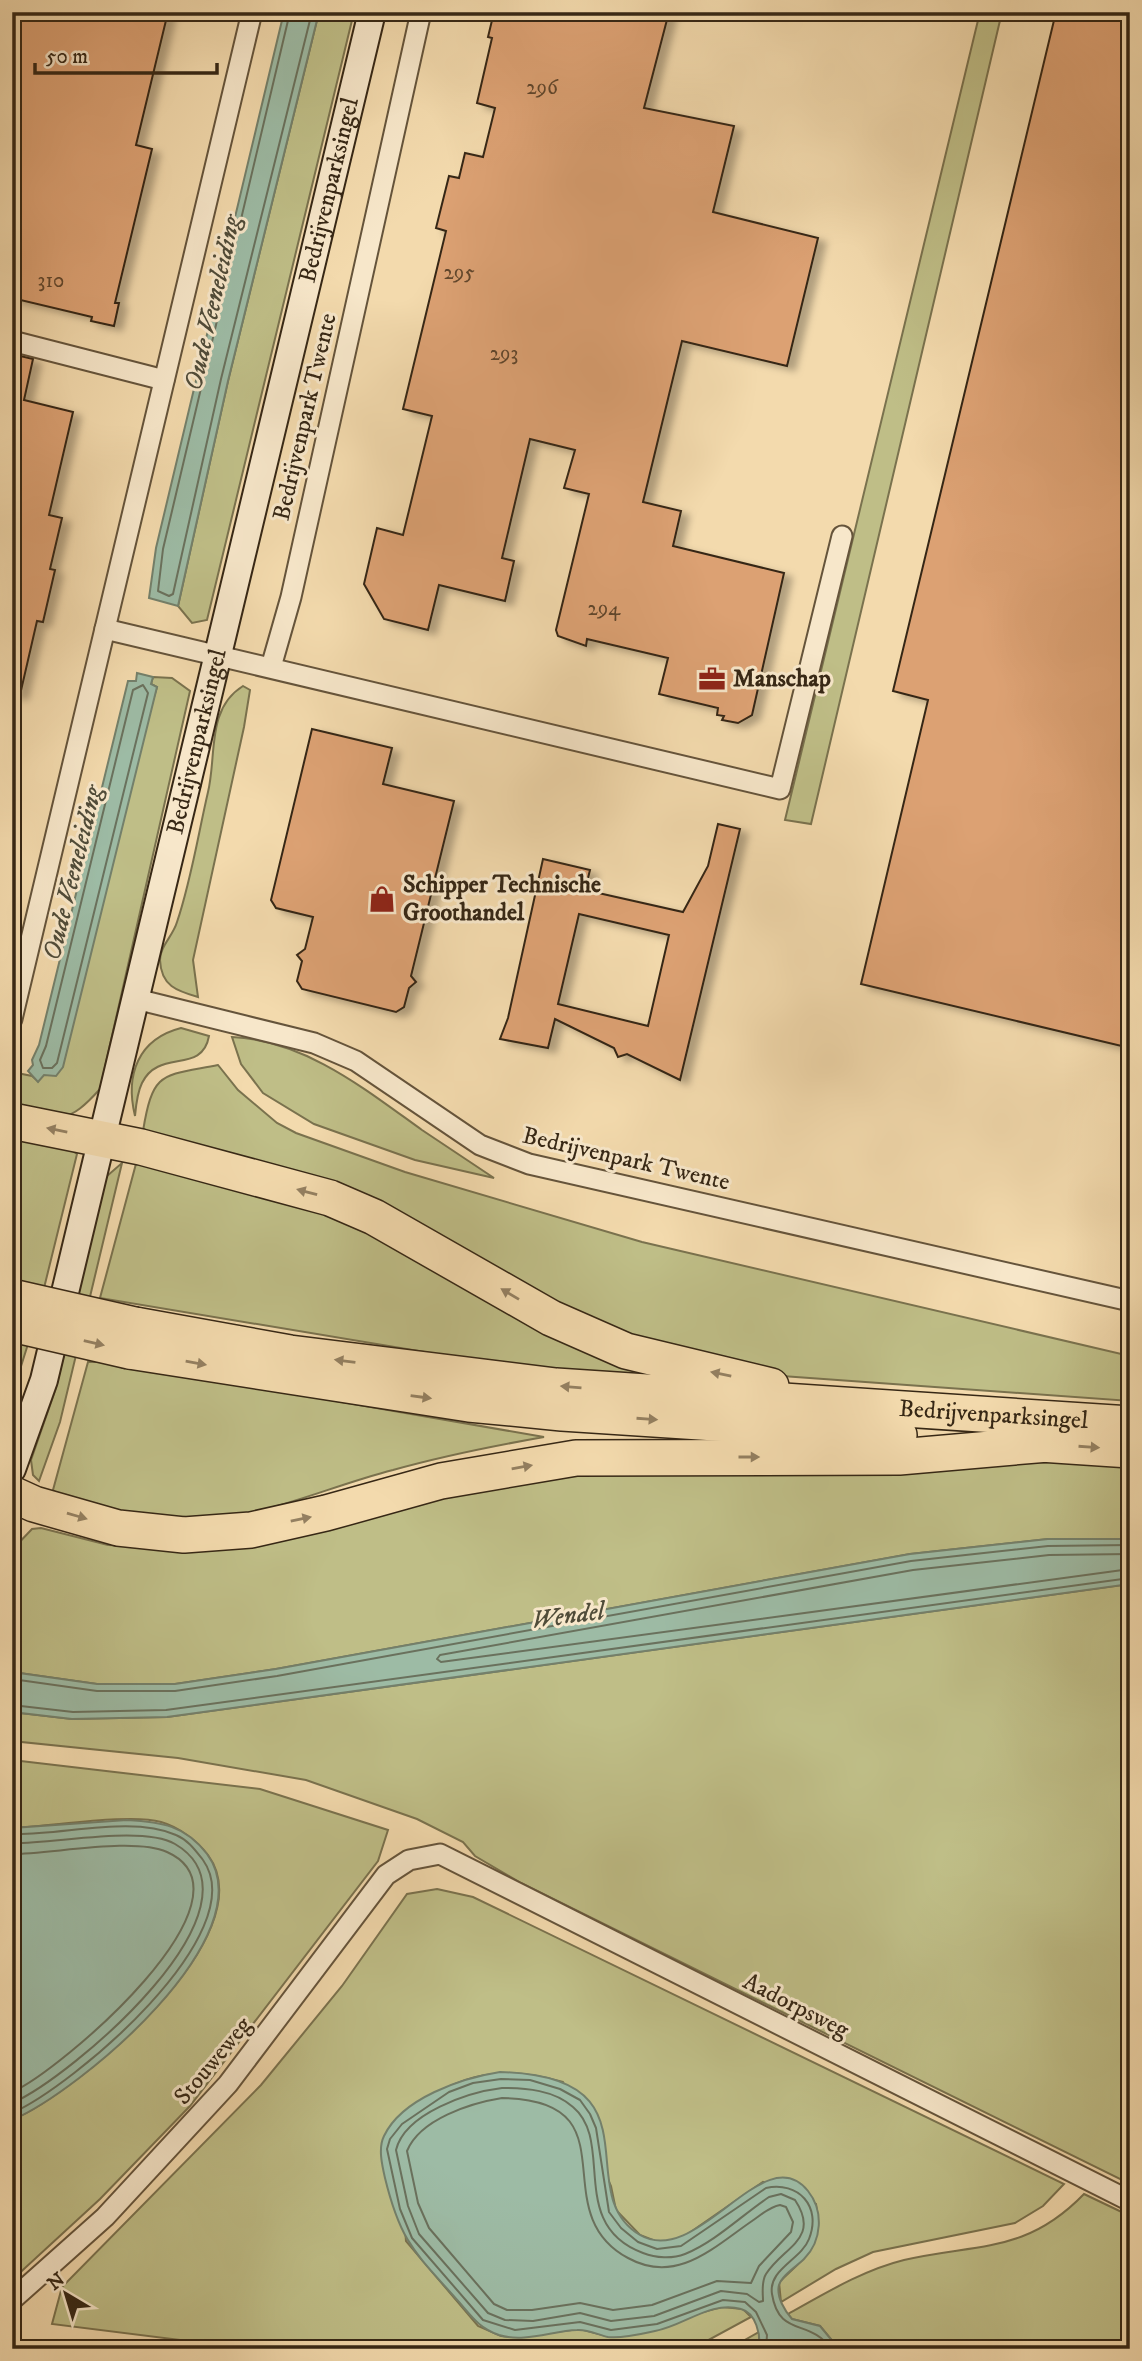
<svg xmlns="http://www.w3.org/2000/svg" width="1142" height="2361" font-family="'IM FELL DW Pica',serif">
<style>
.green{fill:#bfbe87;stroke:#7a724e;stroke-width:2}
.water{fill:#9dbba5;stroke:#74806b;stroke-width:2}
.lines{fill:none;stroke-linecap:round;stroke-linejoin:round}
.shore{stroke:#6a715d;stroke-width:2}
.building{fill:#dca173;stroke:#362715;stroke-width:2;fill-rule:evenodd;filter:url(#shadow)}
.street-casing{stroke:#65543b;stroke-width:23}
.secondary-casing{stroke:#362715;stroke-width:30}
.highway-casing{stroke:#362715;stroke-width:38}
.street{stroke:#f7e7ca;stroke-width:19}
.secondary{stroke:#f7e7ca;stroke-width:26}
.highway{stroke:#f3daad;stroke-width:35}
.highway-bridge-casing{stroke:#362715;stroke-width:38;stroke-linecap:butt}
.highway-bridge{stroke:#f3daad;stroke-width:35}
.oneway{fill:#948061}
.labels{text-anchor:middle;dominant-baseline:central;stroke-width:6;stroke-linejoin:round;paint-order:stroke}
.number-label{font-size:21px;fill:#60462c}
.street-label{font-size:24px;fill:#362715;stroke:#f7e7ca}
.poi-label{font-size:24px;font-weight:bold;fill:#362715;stroke:#f7e7ca;text-anchor:start}
.water-label{font-size:26px;font-style:italic;fill:#504c39;stroke:#f7e7ca}
</style>
<defs>
<filter id="shadow"><feDropShadow dx="8" dy="4.5" stdDeviation="3.5" flood-color="#0004"/></filter>
</defs>
<rect width="100%" height="100%" fill="#f3daad"/>
<filter id="stains"><feTurbulence type="fractalNoise" baseFrequency=".00286" numOctaves="4"/><feColorMatrix values="0 0 0 0 .2 0 0 0 0 .09 0 0 0 0 .02 0 0 0 .5 -.17"/></filter>
<radialGradient id="worn" r=".72"><stop offset=".6" stop-color="#630" stop-opacity="0"/><stop offset="1" stop-color="#630" stop-opacity=".3"/></radialGradient>
<g class="green">
<path d="M319 12H354L207 620 192 623 178 606 228 381Z"/>
<path d="M980 12H1002L811 824 785 820Z"/>
<path d="M153 677 172 678 190 691 100 1089C66 1127 57 1120 12 1108V1072L32 1076 38 1081 157 687 151 684Z"/>
<path d="M243 686 250 690 244 727 193 960 198 997C177 991 161 986 160 960 160 946 173 936 177 922 191 881 198 835 208 792 217 755 206 709 243 686Z"/>
<path d="M181 1028 209 1036C202 1075 159 1048 142 1083 137 1093 136 1105 135 1116 125 1075 138 1039 181 1028Z"/>
<path d="M232 1037C305 1040 366 1090 422 1130 446 1146 470 1162 494 1178L415 1160 314 1124 263 1093 241 1064Z"/>
<path d="M218 1065 238 1090 277 1123 296 1133 405 1172 642 1242 1130 1356V1401L768 1375 647 1349 143 1131C153 1070 162 1076 218 1065Z"/>
<path d="M12 1137 63 1144 77 1154 44 1288 12 1281Z"/>
<path d="M137 1160 288 1193 695 1380 551 1373 100 1298Z"/>
<path d="M122 1163 60 1422 39 1481 33 1475 31 1460 56 1388 104 1184 107 1176Z"/>
<path d="M12 1340 28 1344 12 1395Z"/>
<path d="M88 1362H111L544 1437C493 1446 443 1456 393 1470 346 1482 301 1501 255 1512 209 1523 87 1523 53 1490Z"/>
<path d="M614 1461 1130 1462V1539H1048L910 1554 276 1669 175 1684H97L12 1672V1550L32 1529 41 1528 108 1545 183 1548 331 1521Z"/>
<path d="M1130 1584V2184L521 1883 475 1856 463 1842 417 1819 306 1780 178 1758 12 1741V1712L72 1719 167 1717Z"/>
<path d="M12 1760 260 1789 388 1830 378 1861 190 2106 100 2199 12 2280V2120C77 2092 267 1935 208 1855 197 1841 179 1827 161 1822 129 1813 50 1827 12 1828Z"/>
<path d="M437 1889 473 1897 1064 2184 1043 2206 1015 2223 873 2252 836 2269 781 2302 779 2282C807 2256 824 2244 816 2204L763 2182 679 2240 658 2242 640 2235 616 2210 611 2186 563 2082C493 2061 453 2078 396 2119L406 2241 478 2326 501 2336 514 2337 580 2329 610 2337 722 2307 743 2309 751 2317 692 2349H252L52 2324 62 2287 261 2085 342 1986 407 1894Z"/>
<path d="M1084 2194 1130 2216V2345L1103 2349H839L820 2326 792 2319 788 2314C824 2294 863 2270 904 2260 978 2243 1026 2254 1084 2194Z"/>
<path d="M759 2332V2349H729Z"/>
</g>
<g class="water">
<path d="M284 12H319L228 381 178 606 149 598 156 548Z"/>
<path d="M137 673 153 677 151 684 157 687 63 1067 56 1076 44 1075 38 1082 28 1071 33 1065 32 1060 39 1045 128 681H136Z"/>
<path d="M1048 1539H1130V1584L167 1717 72 1719 12 1712V1672L97 1684H175L276 1669 910 1554Z"/>
<path d="M127 1820C161 1822 185 1825 207 1854 267 1935 79 2092 12 2120V1828Z"/>
<path d="M500 2072C664 2076 568 2192 640 2235 698 2269 764 2136 808 2191 824 2211 822 2241 804 2259 797 2266 782 2275 779 2285 776 2297 785 2311 792 2319L820 2326 839 2349H759C761 2335 756 2313 741 2309 711 2300 684 2326 655 2331 641 2334 622 2339 608 2337 598 2335 588 2329 577 2330 552 2331 524 2343 499 2335 479 2328 472 2317 459 2302 416 2253 401 2244 385 2178 382 2165 378 2148 384 2136 402 2098 462 2078 500 2072Z"/>
</g>
<g class="lines">
<g class="shore">
<path d="M290 12 163 549 158 591 169 596 173 594 221 379 312 12"/>
<path d="M143 685 148 693 57 1063 52 1068H43L40 1060 46 1046 133 690Z"/>
<path d="M1130 1554 1049 1555 913 1570 440 1655 437 1659 441 1662 1130 1569"/>
<path d="M12 1679 97 1691H175L277 1676 911 1561 1048 1546 1130 1545"/>
<path d="M12 1705 73 1712 166 1710 1130 1578"/>
<path d="M12 1834C61 1836 131 1815 176 1835 188 1840 195 1850 203 1860 255 1933 72 2087 12 2113"/>
<path d="M12 1843C54 1844 142 1825 175 1844 277 1904 69 2079 12 2103"/>
<path d="M12 1854C52 1854 133 1837 167 1852 266 1896 59 2072 12 2092"/>
<path d="M502 2088C526 2088 554 2090 573 2107 615 2142 567 2225 643 2253 656 2258 672 2259 685 2254 715 2242 742 2215 769 2197L781 2194 795 2200C821 2239 783 2247 766 2274 761 2282 763 2293 763 2301L759 2302 747 2294 721 2291 654 2316 611 2321 580 2313 533 2321 505 2320 488 2313 419 2234 408 2206 396 2150C405 2113 469 2092 502 2088Z"/>
<path d="M502 2098C636 2100 541 2211 628 2258 677 2285 714 2247 752 2221 761 2215 769 2207 780 2205L786 2207 793 2222 791 2232 759 2266 751 2283 717 2281 652 2305 613 2310 580 2303 532 2310H507L494 2304 429 2228 418 2203 407 2151C420 2119 471 2103 502 2098Z"/>
<path d="M766 2349 767 2335 756 2312 745 2302 723 2300 657 2324 611 2330 580 2322 515 2330 483 2320 412 2238 400 2209 387 2149 390 2139 402 2124 449 2092 473 2083 501 2079 530 2080 560 2089 580 2100 590 2114 596 2128 609 2212 621 2228 638 2242 657 2249 681 2246 766 2188C798 2181 822 2206 809 2239 801 2260 768 2269 772 2294 779 2338 810 2318 831 2349"/>
</g>
</g>
<g class="building">
<path d="M12 12H168L136 145 152 149 115 303H119L114 326 91 321 92 317 12 298Z"/>
<path d="M494 12H669L644 108 734 126 713 212 818 238 787 366 682 341 643 502 681 511 673 546 784 573 752 715 738 723 722 720 724 716 717 715 718 708 659 694 668 658 587 639 586 646 558 636 556 630 589 494 564 488 575 450 530 439 502 558 514 561 505 601 439 585 428 630 384 619 364 584 377 528 403 535 432 416 403 409 446 231 436 228 449 176 459 178 465 153 483 157 495 108 477 103 492 38 488 37Z"/>
<path d="M1056 12H1130V1048L861 984 928 700 893 691Z"/>
<path d="M12 354 33 359 24 400 73 412 49 515 62 518 50 569 55 570 43 622 37 621 20 695 12 694Z"/>
<path d="M312 729 392 748 383 784 454 801 411 976 416 982 409 988 404 1007 396 1012 302 989 297 981 302 961 297 955 305 949 313 917 276 908 271 900Z"/>
<path d="M718 824 740 829 680 1080 627 1054 618 1057 614 1048 555 1019 548 1048 500 1039 508 1018 543 859 590 870 585 890 683 912 708 866ZM579 914 669 935 648 1026 558 1004Z"/>
</g>
<g class="lines">
<defs>
<g id="street">
<path d="M12 341 164 380"/>
<path d="M105 629 780 789 842 536"/>
<path d="M271 667 291 597 421 12"/>
<path d="M136 999 314 1043 356 1061 480 1145 529 1164 1130 1301"/>
<path d="M12 1019 252 12"/>
<path d="M12 2300 105 2217 228 2084 386 1875 409 1860 440 1854 1130 2201"/>
</g>
<g id="secondary">
<path id="s1" d="M12 1469 44 1380 372 12"/>
</g>
<g id="highway">
<path d="M12 1121 141 1147 330 1198 374 1217 551 1318 626 1351 771 1386"/>
<path id="s2" d="M135 1325 290 1353 556 1386 1130 1424"/>
<path d="M129 1351 469 1404 562 1413 899 1435"/>
<path d="M1025 1443 1130 1450"/>
<path d="M12 1494 34 1504 118 1528 184 1535 251 1530 326 1513 441 1481 576 1458 899 1457 1048 1444"/>
</g>
</defs>
<use href="#street" class="street-casing"/>
<use href="#secondary" class="secondary-casing"/>
<use href="#highway" class="highway-casing"/>
<use href="#street" class="street"/>
<use href="#secondary" class="secondary"/>
<use href="#highway" class="highway"/>
<defs>
<g id="highway-bridge">
<path d="M12 1297 135 1325"/>
<path d="M12 1324 129 1351"/>
</g>
</defs>
<use href="#highway-bridge" class="highway-bridge-casing"/>
<use href="#highway-bridge" class="highway-bridge"/>
</g>
<defs><path id="oneway-solid" d="M-6-.8H1V-3.2L6.5 0L1 3.2V.8H-6Z" transform="scale(1.75)"/></defs>
<g class="oneway">
<use href="#oneway-solid" transform="translate(57 1130) rotate(-169)"/>
<use href="#oneway-solid" transform="translate(307 1192) rotate(-165)"/>
<use href="#oneway-solid" transform="translate(510 1294) rotate(-149)"/>
<use href="#oneway-solid" transform="translate(94 1343) rotate(13)"/>
<use href="#oneway-solid" transform="translate(345 1361) rotate(-173)"/>
<use href="#oneway-solid" transform="translate(196 1363) rotate(10)"/>
<use href="#oneway-solid" transform="translate(721 1374) rotate(-168)"/>
<use href="#oneway-solid" transform="translate(571 1387) rotate(-175)"/>
<use href="#oneway-solid" transform="translate(421 1397) rotate(8)"/>
<use href="#oneway-solid" transform="translate(647 1419) rotate(4)"/>
<use href="#oneway-solid" transform="translate(1089 1447) rotate(4)"/>
<use href="#oneway-solid" transform="translate(749 1457)"/>
<use href="#oneway-solid" transform="translate(522 1467) rotate(-10)"/>
<use href="#oneway-solid" transform="translate(77 1516) rotate(16)"/>
<use href="#oneway-solid" transform="translate(301 1519) rotate(-12)"/>
</g>
<defs>
<symbol id="office-bare" viewBox="-9 -9 18 18"><path d="M-6-3h4V-5.5h4V-3h4V5H-6ZM-1-4.5V-3h2v-1.5ZM-6 0V1H6V0Z" fill="#8f2418" stroke="#f7e7ca" stroke-width="2.5" paint-order="stroke"/></symbol>
<symbol id="shop-bare" viewBox="-9 -9 18 18"><path d="M-5-2.5h2.3a2.7 3.5 0 0 1 5.4 0H5L5.5 6h-11ZM-1.5-2.5h3a1.5 2.3 0 0 0-3 0Z" fill="#8f2418" stroke="#f7e7ca" stroke-width="2.5" paint-order="stroke"/></symbol>
</defs>
<g fill-rule="evenodd">
<use href="#office-bare" x="693" y="660" width="38" height="38"/>
<use href="#shop-bare" x="363" y="880" width="38" height="38"/>
</g>
<g class="labels">
<g class="number-label">
<text x="542" y="88">296</text>
<text x="459" y="273">295</text>
<text x="51" y="281">310</text>
<text x="504" y="354">293</text>
<text x="604" y="609">294</text>
</g>
<g class="street-label">
<text stroke="none"><textPath href="#s1" startOffset="1318">Bedrijvenparksingel</textPath></text>
<text transform="translate(305 417) rotate(-77)">Bedrijvenpark Twente</text>
<text stroke="none"><textPath href="#s1" startOffset="751">Bedrijvenparksingel</textPath></text>
<text transform="translate(626 1159) rotate(13)">Bedrijvenpark Twente</text>
<text stroke="none"><textPath href="#s2" startOffset="864">Bedrijvenparksingel</textPath></text>
<text transform="translate(796 2006) rotate(27)">Aadorpsweg</text>
<text transform="translate(213 2061) rotate(-50)">Stouweweg</text>
</g>
<g class="poi-label">
<text x="733" y="679">Manschap</text>
<text x="403" y="885">Schipper Technische<tspan x="403" dy="28">Groothandel</tspan></text>
</g>
<g class="water-label">
<text transform="translate(213 303) rotate(-77)">Oude Veeneleiding</text>
<text transform="translate(73 873) rotate(-76)">Oude Veeneleiding</text>
<text transform="translate(568 1616) rotate(-8)">Wendel</text>
</g>
</g>
<rect width="1142" height="2361" fill="none" stroke="#f3daad" stroke-width="42"/>
<rect x="14" y="14" width="1114" height="2333" fill="none" stroke="#362715" stroke-width="3.5"/>
<rect x="21" y="21" width="1100" height="2319" fill="none" stroke="#362715" stroke-width="2"/>
<g transform="translate(66 2294) rotate(322)" stroke="#f7e7ca" stroke-width="5" paint-order="stroke">
<path d="M0-5L12 26L0 18L-12 26Z" fill="#362715"/>
<text y="-10" font-size="19" font-weight="bold" text-anchor="middle" fill="#362715">N</text>
</g>
<path d="M35 63v10h182v-10" fill="none" stroke="#362715" stroke-width="3.5"/>
<text x="46" y="63" font-size="21" fill="#362715" stroke="#f7e7ca" stroke-width="5" paint-order="stroke">50 m</text>
<rect width="100%" height="100%" filter="url(#stains)"/>
<rect width="100%" height="100%" fill="url(#worn)"/>
</svg>
